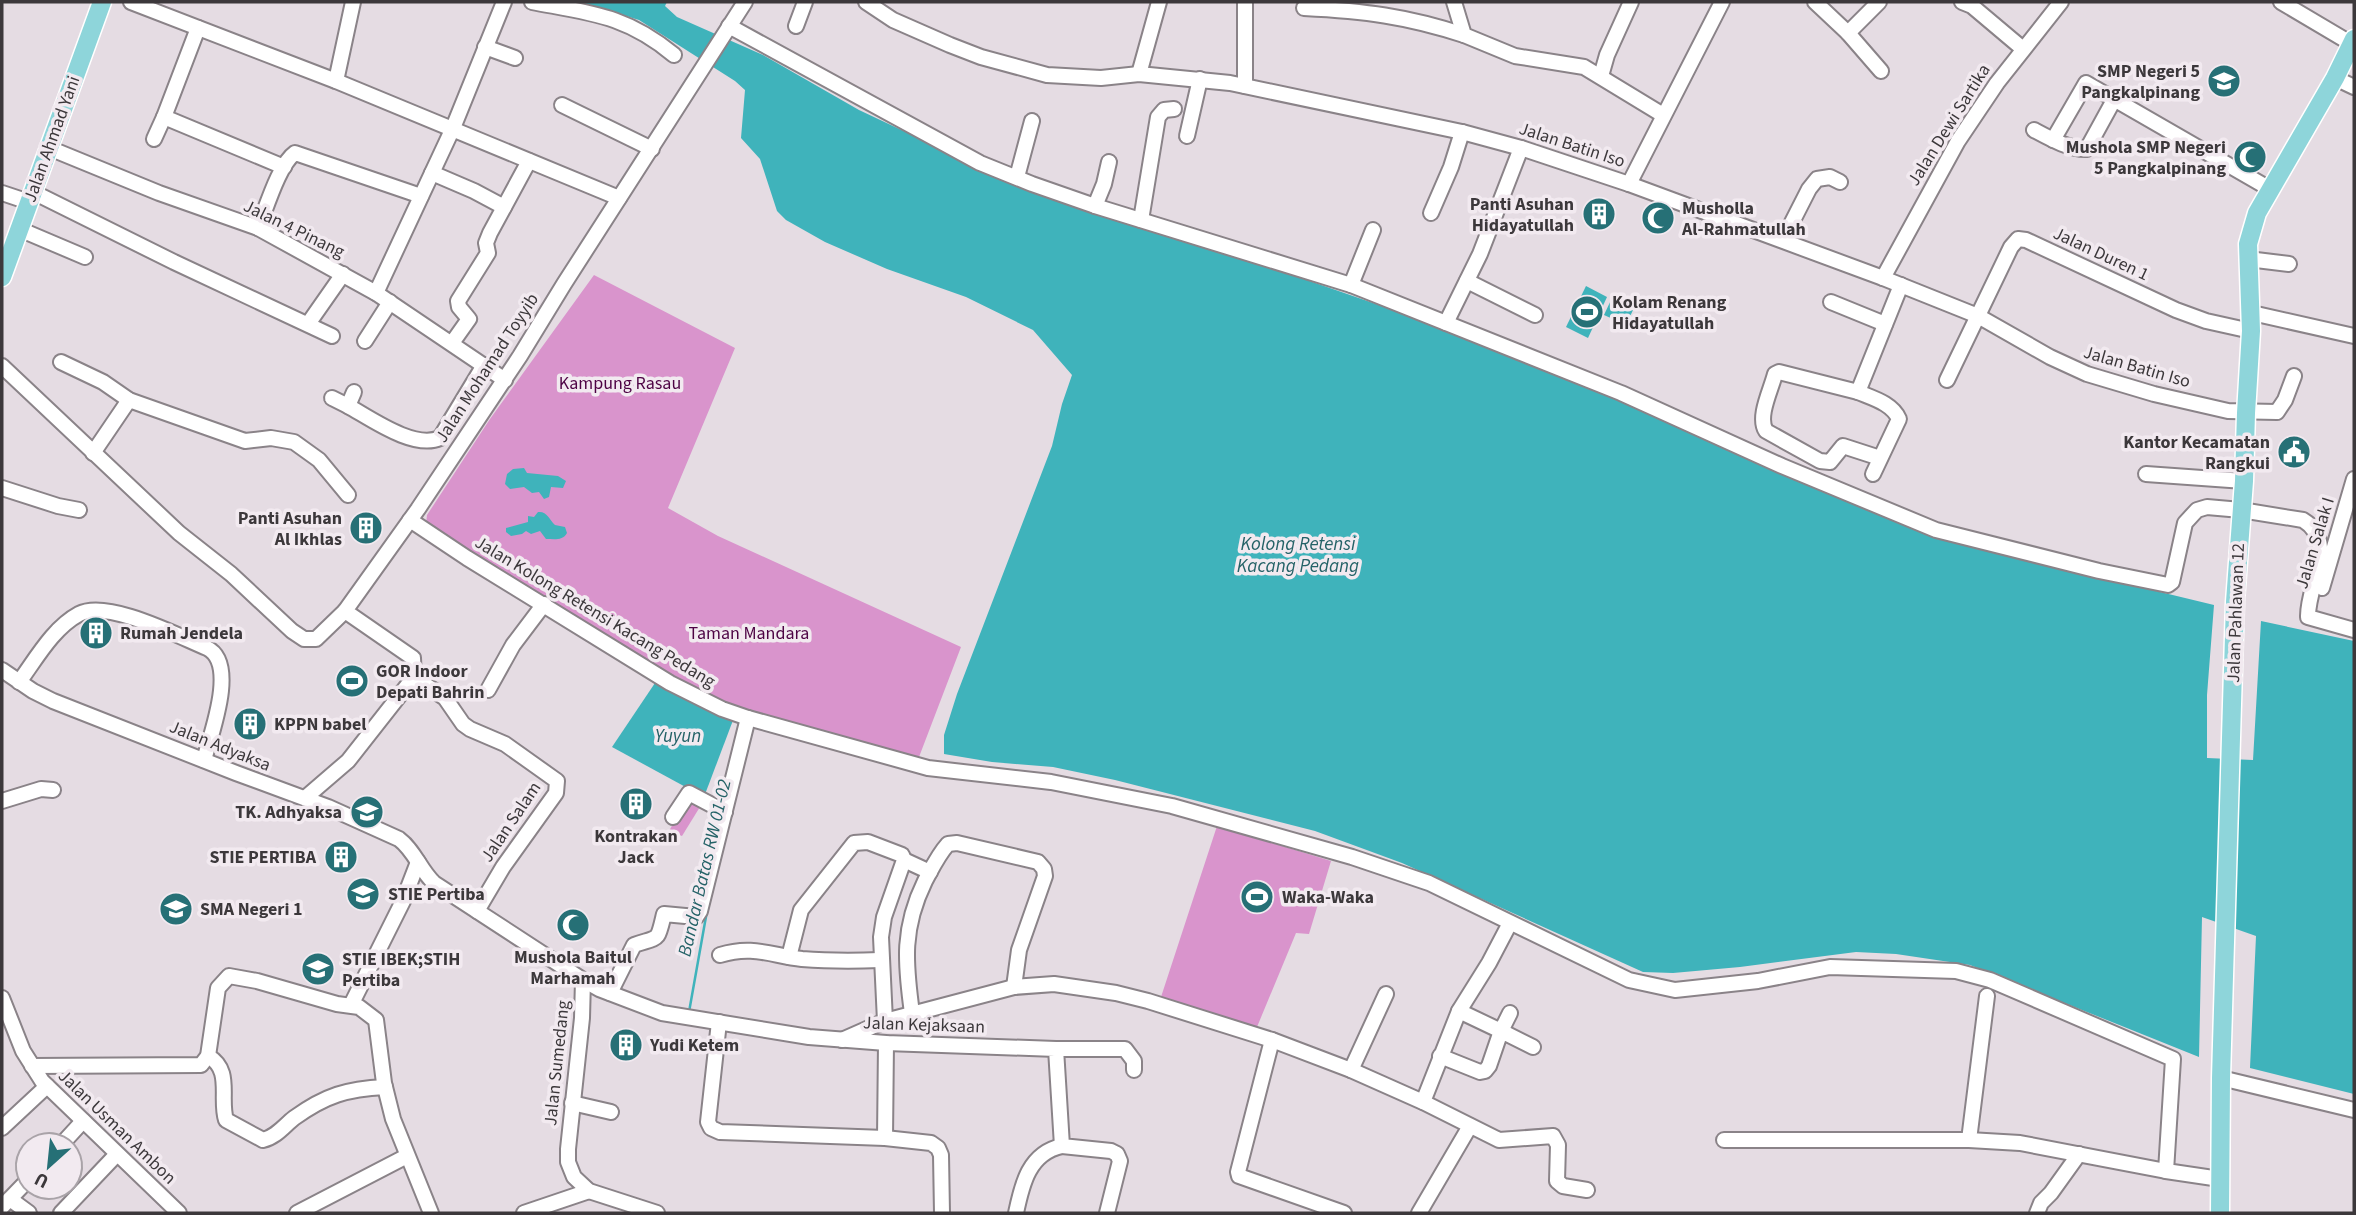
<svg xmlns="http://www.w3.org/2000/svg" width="2356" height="1215" font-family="'Source Sans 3',sans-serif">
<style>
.green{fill:#d994cc}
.water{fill:#3fb3bb}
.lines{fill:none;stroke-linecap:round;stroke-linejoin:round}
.stream{stroke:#3fb3bb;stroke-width:2.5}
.minor-casing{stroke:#8a8388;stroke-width:18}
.major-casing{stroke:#fff;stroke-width:21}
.minor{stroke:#fff;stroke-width:14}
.major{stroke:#8ed5da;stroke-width:18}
.labels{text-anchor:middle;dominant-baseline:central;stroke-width:7;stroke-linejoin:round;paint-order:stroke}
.poi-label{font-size:18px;font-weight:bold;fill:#3c383b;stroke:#f2eaf0;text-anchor:start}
.street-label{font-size:18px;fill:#3c383b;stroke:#f2eaf0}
.park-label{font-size:18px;fill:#4d0344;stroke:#f2eaf0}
.water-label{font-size:19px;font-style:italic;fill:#246267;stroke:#f2eaf0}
</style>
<rect width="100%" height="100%" fill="#e5dce3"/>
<g class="green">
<path d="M594 275 735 348 668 508 718 536 961 647 919 757H913L760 717 681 685 432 531 426 524 427 515 490 419Z"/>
<path d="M689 795 703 802 682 836 669 831Z"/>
<path d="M1217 826 1331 861 1309 934 1296 933 1257 1027 1161 997Z"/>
</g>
<g class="water">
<path d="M580 2H667L665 6 677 17 763 55 859 110 978 166 1477 339 1575 379 1950 541 2214 605 2207 695V758L2253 760 2261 621 2354 641V1094L2250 1068 2256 936 2202 917 2199 1057 1970 965 1896 954 1856 952 1740 967 1673 973 1643 972 1402 863 1315 831 1115 780 1053 767 992 762 944 754V735L957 694 1052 446 1062 404 1072 375 1033 330 966 297 887 269 825 242 786 220 777 211 760 159 741 138 745 90 735 81 639 20Z"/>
<path d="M1586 286 1607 297 1588 338 1566 327Z"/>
<path d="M1611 300 1633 310 1626 325 1604 315Z"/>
<path d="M524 468 527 473 558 476 566 481 563 488 551 487 549 497 544 499 539 492 532 493 524 487 510 489 505 484 507 474 513 469Z"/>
<path d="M538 512C547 511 549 519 555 525L565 527 567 533C563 541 554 539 546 539L540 531 531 534 526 531 522 534 511 536 506 532V528L528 522V516L534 517Z"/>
<path d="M657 680 735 715 704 797 612 747Z"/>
</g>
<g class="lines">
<path class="stream" d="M689 1012 707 911"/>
<defs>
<g id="minor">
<path d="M131 2 336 81 619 198"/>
<path d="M532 2C590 13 626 15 674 55"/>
<path d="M866 2 893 20 950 45 981 57 1047 75 1101 78 1139 74 1230 83 1462 132 1521 148 1629 184 1883 278 1978 316 2050 357 2087 374 2154 394 2228 411 2277 412 2285 400 2294 376"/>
<path d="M1454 2 1464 35 1515 56 1584 67 1663 115"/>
<path d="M1815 2 1848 33 1881 71"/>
<path d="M1962 2 1972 6 2023 49"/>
<path d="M2281 2 2352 44"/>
<path d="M1304 8C1364 11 1406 16 1464 35"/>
<path d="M729 26 980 163 1032 184 1095 206 1351 285 1621 393 1782 466 1936 530 2099 571 2168 585 2172 582 2185 523 2197 510 2207 507 2241 510 2303 520C2339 542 2307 585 2308 617L2354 630"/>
<path d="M796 26 805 2"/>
<path d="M198 28 164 117 284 167"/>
<path d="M1848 33 1879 2"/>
<path d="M485 47 515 58"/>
<path d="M1139 74 1159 2"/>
<path d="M1601 76 1607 55 1631 2"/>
<path d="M2335 78 2354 87"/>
<path d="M336 81 353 2"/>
<path d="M1245 86V2"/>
<path d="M562 105 652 149"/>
<path d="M2034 130C2049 138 2070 150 2087 149L2115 98"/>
<path d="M1187 136 1200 79"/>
<path d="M154 139 164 117"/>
<path d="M2053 140 2086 83 2270 189"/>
<path d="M49 148 159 193 258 228 376 293 505 380"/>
<path d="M432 173 474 191 504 207"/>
<path d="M1017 177 1032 121"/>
<path d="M1629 184 1722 2"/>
<path d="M33 192 174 262 332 336"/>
<path d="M2 193 29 202"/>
<path d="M1095 206 1104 184 1109 162"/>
<path d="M1431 213 1451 167 1462 132"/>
<path d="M1141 220 1158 117 1164 110 1174 109"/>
<path d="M258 228C266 209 279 164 295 153L421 196"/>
<path d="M19 229 85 257"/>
<path d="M1783 240 1809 189 1817 179 1830 177 1840 182"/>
<path d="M2248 259 2289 264"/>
<path d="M1883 278 1958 141 1997 83 2061 2"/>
<path d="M1467 281 1535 315"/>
<path d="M1351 285 1373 230"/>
<path d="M376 293 453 128 504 2"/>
<path d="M1831 302 1885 324"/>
<path d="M2252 313 2354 336"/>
<path d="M1446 323 1480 254 1521 148"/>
<path d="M308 324 343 274"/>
<path d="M365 341 390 302"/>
<path d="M452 343 469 319 459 307 458 301 488 253 486 243 490 233 529 161"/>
<path d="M61 362 103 382 129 400 245 441 271 438 294 442 319 460 348 495"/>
<path d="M2 366 179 533 231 574 292 631 304 639H316L345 611"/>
<path d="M1947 380 2011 247 2018 239 2026 240 2176 310 2206 321 2251 331"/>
<path d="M354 392 348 406C370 418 414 450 440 438L484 365"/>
<path d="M1858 392C1872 398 1892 403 1899 419L1873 474"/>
<path d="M332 398 348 406"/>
<path d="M93 453 129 400"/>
<path d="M1880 458 1843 446 1830 462 1820 461 1766 431C1757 417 1771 390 1775 374L1779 372 1858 392 1901 285"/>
<path d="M2146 474 2244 481"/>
<path d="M2 488 58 506 79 510"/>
<path d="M410 520 467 558 670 683 722 709 748 718 928 768 1051 782 1172 806 1352 857 1429 883 1629 980 1675 990 1758 981 1830 967 1956 971 1990 980 2173 1059 2166 1171 2220 1179"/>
<path d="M2322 588 2354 479"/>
<path d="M2 670 33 691 53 701 236 773 328 807 399 839C415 851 420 870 434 883L583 980 582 1018 568 1149V1162L574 1177 589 1191 657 1213"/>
<path d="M19 682C36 659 53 628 79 614 107 599 178 636 207 648 238 663 211 734 204 760"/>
<path d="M488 690 513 645 544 604"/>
<path d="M305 798 348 761 414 677"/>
<path d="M2 801 41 789 53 790"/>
<path d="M673 817 689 793 725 812"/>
<path d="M904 860 930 872"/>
<path d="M477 911 503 867 556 793 557 781 505 744 470 729 463 724 445 698 414 677 413 658 345 611 418 509 520 356 564 284 745 2"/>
<path d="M720 955C752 945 770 955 802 959 828 961 854 961 880 960"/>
<path d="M789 957 801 910 854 843 868 842 902 855 904 860 884 917 881 937 885 1021"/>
<path d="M583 980 599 989 662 1013 809 1037 886 1043 1056 1049 1062 1146 1111 1151 1117 1154 1120 1161 1107 1213"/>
<path d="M610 993 634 945C660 936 657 943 664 914L696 917 700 911 748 718"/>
<path d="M2 998 23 1051 42 1081 179 1213"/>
<path d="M351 1005 403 901 418 862"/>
<path d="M1459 1011 1501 1031 1510 1013"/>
<path d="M912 1013C905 962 902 928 925 881 932 868 938 855 948 844L957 843 1038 862 1044 869 1045 876 1019 950 1014 987"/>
<path d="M719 1022 708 1122 711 1128 720 1132 885 1138 931 1143 938 1148 941 1155 942 1213"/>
<path d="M842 1040 885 1021 1014 987 1054 984 1116 993 1148 1001 1272 1040 1351 1070 1423 1102 1499 1140 1553 1136 1558 1145 1557 1181 1563 1186 1587 1190"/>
<path d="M1272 1040 1238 1172 1239 1176 1344 1213"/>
<path d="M1056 1049H1125L1134 1061V1070"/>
<path d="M208 1056C233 1070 219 1098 226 1120L263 1140C276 1137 284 1126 294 1118 326 1095 347 1089 385 1087"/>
<path d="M1440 1056 1480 1072 1485 1071 1489 1066 1501 1031 1533 1047"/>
<path d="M32 1066 201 1065 208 1056 218 988 229 976 257 981 337 1004 359 1007 376 1020 384 1083 393 1119 431 1213"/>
<path d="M1351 1070 1386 994"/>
<path d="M2221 1078 2354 1110"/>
<path d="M1423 1102 1459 1011 1489 963 1510 923"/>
<path d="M572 1103 611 1112"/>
<path d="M2 1128 47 1086"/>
<path d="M885 1138 886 1043"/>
<path d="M1724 1140H1969L2020 1143 2166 1171"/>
<path d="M1969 1140 1987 996"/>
<path d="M61 1145 83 1121"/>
<path d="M10 1199 29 1213"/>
<path d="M2 1207 28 1180"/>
<path d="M61 1213 117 1154"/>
<path d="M297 1213 407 1156"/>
<path d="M524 1213 589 1191"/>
<path d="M1016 1213C1022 1184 1029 1153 1062 1146"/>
<path d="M1419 1213 1470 1126"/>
<path d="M2037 1213 2041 1203 2051 1193 2079 1154"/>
</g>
<g id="major">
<path d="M2 277 102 2"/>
<path d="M2220 1213 2221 1078 2235 602 2244 481 2246 413 2251 331 2248 244 2257 213 2335 78 2354 39"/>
</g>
</defs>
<use href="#minor" class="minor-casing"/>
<use href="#major" class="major-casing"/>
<use href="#minor" class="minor"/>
<use href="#major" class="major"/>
</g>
<defs>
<symbol id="school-disc" viewBox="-11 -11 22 22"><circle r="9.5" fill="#267076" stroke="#f2eaf0"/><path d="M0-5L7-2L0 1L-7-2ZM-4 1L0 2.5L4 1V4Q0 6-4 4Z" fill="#fff"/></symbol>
<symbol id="mosque-disc" viewBox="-11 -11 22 22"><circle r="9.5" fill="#267076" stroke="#f2eaf0"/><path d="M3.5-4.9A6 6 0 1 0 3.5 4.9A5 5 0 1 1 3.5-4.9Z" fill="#fff"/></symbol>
<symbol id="building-disc" viewBox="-11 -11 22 22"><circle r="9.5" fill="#267076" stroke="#f2eaf0"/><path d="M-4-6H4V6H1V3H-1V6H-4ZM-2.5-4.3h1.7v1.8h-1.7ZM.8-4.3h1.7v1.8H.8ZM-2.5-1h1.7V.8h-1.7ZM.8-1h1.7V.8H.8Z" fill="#fff"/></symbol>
<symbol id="stadium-disc" viewBox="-11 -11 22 22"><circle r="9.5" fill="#267076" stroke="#f2eaf0"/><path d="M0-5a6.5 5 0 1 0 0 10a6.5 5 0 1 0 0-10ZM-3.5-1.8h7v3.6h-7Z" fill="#fff"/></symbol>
<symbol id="civic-disc" viewBox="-11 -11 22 22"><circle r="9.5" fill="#267076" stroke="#f2eaf0"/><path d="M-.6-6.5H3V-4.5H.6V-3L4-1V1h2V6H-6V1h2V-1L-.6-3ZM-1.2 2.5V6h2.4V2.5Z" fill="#fff"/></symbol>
<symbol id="university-disc" viewBox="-11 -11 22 22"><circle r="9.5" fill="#267076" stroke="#f2eaf0"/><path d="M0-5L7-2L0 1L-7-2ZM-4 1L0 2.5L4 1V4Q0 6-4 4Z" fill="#fff"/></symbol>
</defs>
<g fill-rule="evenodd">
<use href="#school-disc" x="2205" y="62" width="38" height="38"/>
<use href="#mosque-disc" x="2231" y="138" width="38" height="38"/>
<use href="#building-disc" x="1580" y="195" width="38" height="38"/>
<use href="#mosque-disc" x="1639" y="199" width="38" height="38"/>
<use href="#stadium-disc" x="1568" y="293" width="38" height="38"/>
<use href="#civic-disc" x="2275" y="433" width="38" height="38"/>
<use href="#building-disc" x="347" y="509" width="38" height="38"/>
<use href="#building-disc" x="77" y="614" width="38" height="38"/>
<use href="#stadium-disc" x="333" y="662" width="38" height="38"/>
<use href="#building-disc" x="231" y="705" width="38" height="38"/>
<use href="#building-disc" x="617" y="785" width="38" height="38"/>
<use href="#school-disc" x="348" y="793" width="38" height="38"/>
<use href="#building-disc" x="322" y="838" width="38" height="38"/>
<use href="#university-disc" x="344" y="875" width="38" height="38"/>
<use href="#stadium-disc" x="1238" y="878" width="38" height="38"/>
<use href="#school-disc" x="157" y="890" width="38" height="38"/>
<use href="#mosque-disc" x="554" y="906" width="38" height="38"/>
<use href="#university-disc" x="299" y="950" width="38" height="38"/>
<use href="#building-disc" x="607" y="1026" width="38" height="38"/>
</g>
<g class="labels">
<g class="poi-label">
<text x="2200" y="71" text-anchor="end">SMP Negeri 5<tspan x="2200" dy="21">Pangkalpinang</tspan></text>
<text x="2226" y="147" text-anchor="end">Mushola SMP Negeri<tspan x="2226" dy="21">5 Pangkalpinang</tspan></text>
<text x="1574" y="204" text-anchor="end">Panti Asuhan<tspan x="1574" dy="21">Hidayatullah</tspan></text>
<text x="1682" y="208">Musholla<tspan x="1682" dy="21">Al-Rahmatullah</tspan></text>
<text x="1612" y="302">Kolam Renang<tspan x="1612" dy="21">Hidayatullah</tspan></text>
<text x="2270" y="442" text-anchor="end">Kantor Kecamatan<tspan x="2270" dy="21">Rangkui</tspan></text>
<text x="342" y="518" text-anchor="end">Panti Asuhan<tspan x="342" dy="21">Al Ikhlas</tspan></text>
<text x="120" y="633">Rumah Jendela</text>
<text x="376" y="671">GOR Indoor<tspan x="376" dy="21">Depati Bahrin</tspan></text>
<text x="274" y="724">KPPN babel</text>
<text x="342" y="812" text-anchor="end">TK. Adhyaksa</text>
<text x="636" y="836" text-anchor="middle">Kontrakan<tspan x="636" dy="21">Jack</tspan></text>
<text x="316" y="857" text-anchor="end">STIE PERTIBA</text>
<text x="388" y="894">STIE Pertiba</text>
<text x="1282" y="897">Waka-Waka</text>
<text x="200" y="909">SMA Negeri 1</text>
<text x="573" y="957" text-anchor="middle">Mushola Baitul<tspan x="573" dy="21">Marhamah</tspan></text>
<text x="342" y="959">STIE IBEK;STIH<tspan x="342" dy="21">Pertiba</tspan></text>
<text x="650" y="1045">Yudi Ketem</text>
</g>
<g class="street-label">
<text transform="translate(1949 125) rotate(-58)">Jalan Dewi Sartika</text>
<text transform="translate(52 139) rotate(-70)">Jalan Ahmad Yani</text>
<text transform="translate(1572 145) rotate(18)">Jalan Batin Iso</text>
<text transform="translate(294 229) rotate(26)">Jalan 4 Pinang</text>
<text transform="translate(2101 254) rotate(25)">Jalan Duren 1</text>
<text transform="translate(2137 367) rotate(16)">Jalan Batin Iso</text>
<text transform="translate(487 368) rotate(-57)">Jalan Mohamad Toyyib</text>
<text transform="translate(2315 543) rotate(-73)">Jalan Salak I</text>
<text transform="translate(595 612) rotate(31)">Jalan Kolong Retensi Kacang Pedang</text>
<text transform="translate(2236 613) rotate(-88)">Jalan Pahlawan 12</text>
<text transform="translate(220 746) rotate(22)">Jalan Adyaksa</text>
<text transform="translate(511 822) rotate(-56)">Jalan Salam</text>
<text transform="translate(924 1025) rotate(2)">Jalan Kejaksaan</text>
<text transform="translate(557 1063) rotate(-84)">Jalan Sumedang</text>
<text transform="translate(117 1127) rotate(44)">Jalan Usman Ambon</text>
</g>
<g class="park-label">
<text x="620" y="383">Kampung Rasau</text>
<text x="749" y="633">Taman Mandara</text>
</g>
<g class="water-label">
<text x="1298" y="544">Kolong Retensi<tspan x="1298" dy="22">Kacang Pedang</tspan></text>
<text x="678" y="736">Yuyun</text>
<text transform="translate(705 868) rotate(-77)">Bandar Batas RW 01-02</text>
</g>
</g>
<rect width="2356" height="1215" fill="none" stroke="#3c383b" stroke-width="7"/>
<g transform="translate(49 1166) rotate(207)"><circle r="33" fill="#f2eaf0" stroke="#a9a3a8" stroke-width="2"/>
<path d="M0-5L12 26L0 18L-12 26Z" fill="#267076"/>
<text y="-10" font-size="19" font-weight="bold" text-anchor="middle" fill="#3c383b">U</text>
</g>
</svg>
